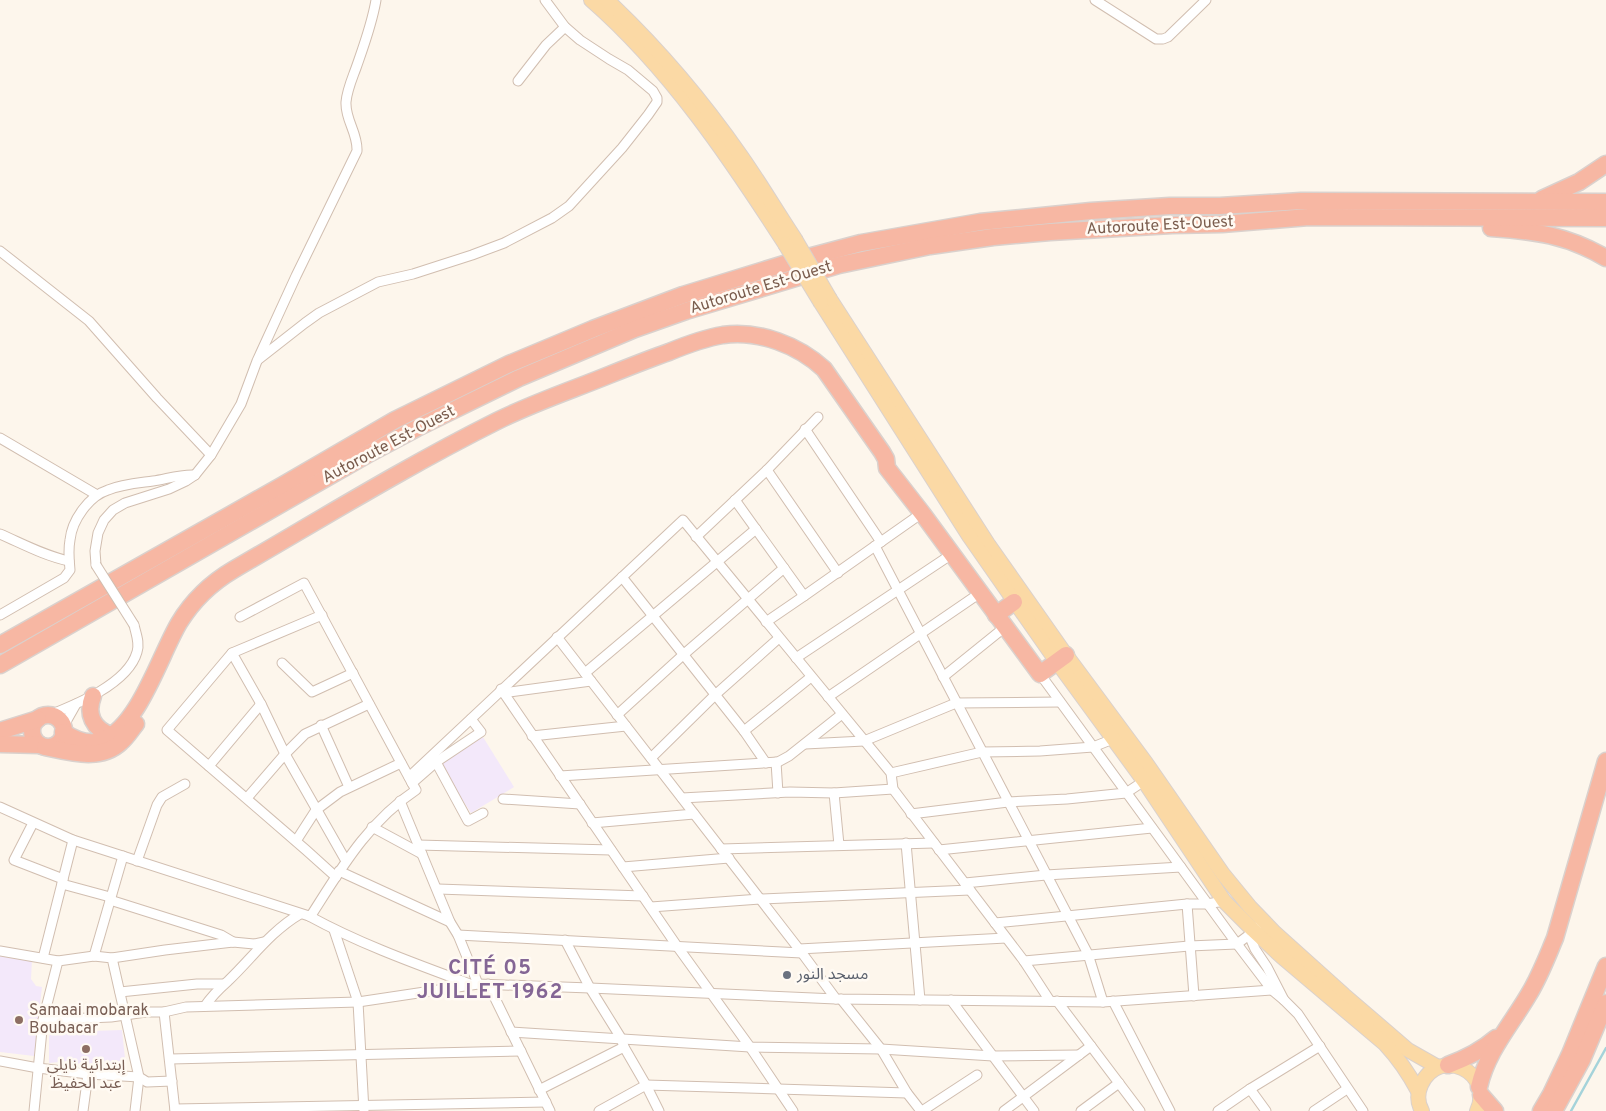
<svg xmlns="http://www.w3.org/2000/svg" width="1606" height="1111" font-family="Overpass,'Noto Sans Arabic',sans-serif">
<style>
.education{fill:#f3e8fa}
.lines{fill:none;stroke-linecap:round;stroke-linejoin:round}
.stream{stroke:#a5d3da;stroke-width:2.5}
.street-casing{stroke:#d1beb0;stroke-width:11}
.primary-casing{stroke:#dad1cd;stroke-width:16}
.highway-casing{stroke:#dad1cd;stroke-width:19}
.street{stroke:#fff;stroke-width:9}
.primary{stroke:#fbd9a5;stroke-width:14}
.highway{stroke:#f7b7a3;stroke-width:16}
.street-bridge-casing{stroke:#d1beb0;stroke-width:11;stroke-linecap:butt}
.primary-bridge-casing{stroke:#dad1cd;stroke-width:16;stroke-linecap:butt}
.street-bridge{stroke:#fff;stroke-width:9}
.primary-bridge{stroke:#fbd9a5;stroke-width:14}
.worship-dot{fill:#6b7280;stroke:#fffaf3;stroke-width:2}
.education-dot{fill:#8d6e63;stroke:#fffaf3;stroke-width:2}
.labels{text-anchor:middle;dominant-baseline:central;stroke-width:5;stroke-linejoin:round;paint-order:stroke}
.street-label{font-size:16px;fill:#7a5c4d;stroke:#fffaf3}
.worship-label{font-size:16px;fill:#5b616d;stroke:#fffaf3;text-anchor:start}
.education-label{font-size:16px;fill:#785e54;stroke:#fffaf3;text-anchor:start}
.district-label{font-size:21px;font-weight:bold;letter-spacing:1px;fill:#846695;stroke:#fffaf3}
</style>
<rect width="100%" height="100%" fill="#fdf6ec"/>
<g class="education">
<path d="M483 737 514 787 471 813 439 764Z"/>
<path d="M0 956 32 959 31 979 36 986 42 987 34 1056 0 1052Z"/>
<path d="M61 1030V1032L122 1030 126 1068 60 1062 49 1063V1036L53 1031Z"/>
</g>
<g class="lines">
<path class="stream" d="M1571 1111 1606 1048"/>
<defs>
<g id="street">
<path d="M1095 0 1156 39H1163L1168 37 1206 0"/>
<path d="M518 81 546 45 565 27"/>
<path d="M0 251 89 321 157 398 211 455"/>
<path d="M259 359 305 323 319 313 378 282 413 274 472 255 504 243 552 218 569 206 622 148 648 115 657 102V98L653 91 628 70 609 59 580 40 565 27 545 0"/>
<path d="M805 429 881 542"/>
<path d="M0 438 97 495"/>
<path d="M767 470 838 573"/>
<path d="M735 500 804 596 922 513"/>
<path d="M0 534C23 544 45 556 69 561"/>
<path d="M696 537 767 470 818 417"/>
<path d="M875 546 1088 954 1103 1002"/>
<path d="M96 565 95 551 98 533 104 520 113 510 125 503 169 489 186 481 195 475 211 455 241 404 257 361 296 276 357 151C358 133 345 120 346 102 347 90 352 79 356 68 364 45 372 24 376 0"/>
<path d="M622 577 744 731 766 763"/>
<path d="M0 615 64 578 70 570C69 560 68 550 70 540 72 520 89 496 108 490 122 484 138 483 153 481 167 479 180 474 195 475"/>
<path d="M322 615 232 653 167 730 306 850 336 877"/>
<path d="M240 617 304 583 412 783"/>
<path d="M766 622 804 596"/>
<path d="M557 637 802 953 836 999"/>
<path d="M232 653 261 704 285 754 346 861"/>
<path d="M796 658 952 554"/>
<path d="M282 663 312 692 353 673"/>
<path d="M585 673 756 529"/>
<path d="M1040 674 1237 944 1272 990 1284 1000"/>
<path d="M943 677 1005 627"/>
<path d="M501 689 677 946 750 1047 793 1111"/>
<path d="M503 693 591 681"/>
<path d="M828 697 980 593"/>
<path d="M617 715 683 655 784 568"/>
<path d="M47 716C75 705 128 684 137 652 140 643 136 634 134 625"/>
<path d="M321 725 349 787"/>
<path d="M63 727 76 704"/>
<path d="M744 731 811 677"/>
<path d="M532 736 626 726"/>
<path d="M805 744 864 741 956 703 1060 702"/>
<path d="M651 758 715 695 779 638"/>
<path d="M436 762 468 821 483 813"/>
<path d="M776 762 778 793"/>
<path d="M209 766 261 704"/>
<path d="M891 773 982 752 1040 751 1093 747 1118 737"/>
<path d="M560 776 778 762 789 756 842 714"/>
<path d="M409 777 683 520 891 773 893 789 1024 961 1050 1001"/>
<path d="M834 793 839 845"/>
<path d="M247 798 285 754 305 734 369 704"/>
<path d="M682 798 790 792 834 793 893 789"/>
<path d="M503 799 580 804"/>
<path d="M400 801 450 922 458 935 478 984"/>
<path d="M0 807 73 840 309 916C360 944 416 964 470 984"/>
<path d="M911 814 1008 802 1067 799 1126 793 1144 781"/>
<path d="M33 823 14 860 63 879"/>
<path d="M592 823 694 814"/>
<path d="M372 827 422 854"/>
<path d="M296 841 316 810 340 792 401 763"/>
<path d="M906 843 920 1000"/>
<path d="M418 845 611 850"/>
<path d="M721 849 934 843"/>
<path d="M939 850 1152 828"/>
<path d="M137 861 157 805 162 797 185 784"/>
<path d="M623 867 729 858"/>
<path d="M339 871 450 922"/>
<path d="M965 883 1046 875 1181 867"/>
<path d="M62 884 110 897"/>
<path d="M438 889 643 896"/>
<path d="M110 900 221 935 233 942"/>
<path d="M1187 904 1194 996"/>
<path d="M651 907 760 899 970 890"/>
<path d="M309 916 312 914C342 867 369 821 416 790L412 783 436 762 481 732 471 719"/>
<path d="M995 923 1187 904H1207L1224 901"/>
<path d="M334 930 358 1002 364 1111"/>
<path d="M458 935 802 953"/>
<path d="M1249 935 1255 949 1267 967 1284 1000 1298 1014 1363 1111"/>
<path d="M565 940 590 988 621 1038 624 1047 646 1085 659 1111"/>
<path d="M799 949 1006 938"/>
<path d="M0 951 58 961 94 956 112 958 139 1077 135 1111"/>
<path d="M94 956 123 856"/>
<path d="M43 958 73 840"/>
<path d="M112 958 165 950 233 942 254 944 264 942"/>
<path d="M1024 961 1189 946 1237 944 1249 935 1257 927"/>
<path d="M488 984 550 1111"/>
<path d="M120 992 197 984H223"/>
<path d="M841 999 881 1049 907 1093 921 1111"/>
<path d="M951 1000 1034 1111"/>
<path d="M1057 1001 1140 1111"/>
<path d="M1113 1001 1170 1111"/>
<path d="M205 1006C212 995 220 988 229 980 252 958 271 931 300 914"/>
<path d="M164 1012 175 1111"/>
<path d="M43 1020 111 1017 146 1012H164L186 1007 358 1002 478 984 590 988 836 999 1103 1002 1272 990"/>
<path d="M511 1032 750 1047 881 1049 993 1056 1079 1055"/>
<path d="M170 1059 521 1051"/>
<path d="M0 1061 38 1068 88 1074 139 1077 147 1082 172 1081"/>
<path d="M1250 1089 1266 1111"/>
<path d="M539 1090 624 1047"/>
<path d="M175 1109 546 1102"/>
<path d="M34 1111 43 1020 58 961"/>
<path d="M83 1111 88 1074"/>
<path d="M599 1111 646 1085 907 1093"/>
<path d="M922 1111 977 1075"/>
<path d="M1004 1111 1091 1046"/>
<path d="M1081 1111 1119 1083"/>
<path d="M1218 1111 1250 1089 1320 1046"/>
<path d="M1314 1111 1347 1089"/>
</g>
<g id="primary">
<path d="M591 0C669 68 729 157 785 244"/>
<path d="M607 0C657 47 702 100 741 156 760 183 777 212 795 239"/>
<path d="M830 299 988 544 1066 655 1146 763 1223 874 1250 907 1275 933 1344 995 1408 1050 1438 1067"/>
<path d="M821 303 969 536 1057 662 1144 781 1224 901 1253 930 1282 957 1385 1044C1398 1058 1409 1074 1418 1091"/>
<path d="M1422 1111C1417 1102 1417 1094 1421 1085 1439 1045 1495 1072 1477 1111"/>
</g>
<g id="highway">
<path d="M1542 199 1579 182 1606 164"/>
<path d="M1491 228C1535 231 1567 235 1606 258"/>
<path d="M996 615 1014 602"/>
<path d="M0 645 283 485 395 420 509 364 593 329 683 295 797 260 861 243 980 222 1091 211 1170 206H1220L1301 201 1606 202"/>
<path d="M0 665 370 453 417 428 519 378 635 329 686 311 839 265 930 246 993 237 1050 232 1172 225 1222 224 1309 217 1606 218"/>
<path d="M93 696C86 714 93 729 111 735"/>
<circle cx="48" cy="731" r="16"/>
<path d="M0 731 38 719"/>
<path d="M63 732C75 740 89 746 103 740 139 726 160 655 179 623 193 600 211 583 233 570 321 519 407 466 497 421 533 403 572 390 609 375 629 367 649 359 669 352 686 345 705 338 723 335 759 330 798 345 824 369L882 452 886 459 887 468 922 513 1040 674 1066 655"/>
<path d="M0 744 40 745"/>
<path d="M45 747C69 752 100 762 121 742 127 737 131 730 136 724"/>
<path d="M1448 1065C1467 1058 1481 1051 1496 1038"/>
<path d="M1479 1087C1487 1051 1511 1025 1529 994 1540 976 1547 957 1555 938L1606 761"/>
<path d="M1481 1095 1495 1111"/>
<path d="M1541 1111 1551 1094 1570 1054 1606 966"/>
<path d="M1554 1111 1582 1060 1606 1003"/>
</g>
</defs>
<use href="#street" class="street-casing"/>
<use href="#primary" class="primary-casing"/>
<use href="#highway" class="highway-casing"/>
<use href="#street" class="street"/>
<use href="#primary" class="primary"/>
<use href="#highway" class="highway"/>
<defs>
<path id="street-bridge" d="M96 565 134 625"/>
<g id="primary-bridge">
<path d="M795 239 830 299"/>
<path d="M785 244 821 303"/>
</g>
</defs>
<use href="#street-bridge" class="street-bridge-casing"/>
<use href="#primary-bridge" class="primary-bridge-casing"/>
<use href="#street-bridge" class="street-bridge"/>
<use href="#primary-bridge" class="primary-bridge"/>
</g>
<circle class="worship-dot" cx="787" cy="975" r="5"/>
<g class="education-dot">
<circle cx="19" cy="1020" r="5"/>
<circle cx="86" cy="1049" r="5"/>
</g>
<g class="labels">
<g class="street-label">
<text transform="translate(1160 226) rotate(-3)">Autoroute Est-Ouest</text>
<text transform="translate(761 288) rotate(-17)">Autoroute Est-Ouest</text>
<text transform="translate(389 445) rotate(-28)">Autoroute Est-Ouest</text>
</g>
<g class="worship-label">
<text x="797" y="975">مسجد النور</text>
</g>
<g class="education-label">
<text x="29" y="1011">Samaai mobarak<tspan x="29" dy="18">Boubacar</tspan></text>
<text x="86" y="1066" text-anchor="middle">إبتدائية نايلي<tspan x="86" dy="18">عبد الحفيظ</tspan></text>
</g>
<g class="district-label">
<text x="490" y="968">CITÉ 05<tspan x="490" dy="24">JUILLET 1962</tspan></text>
</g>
</g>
</svg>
